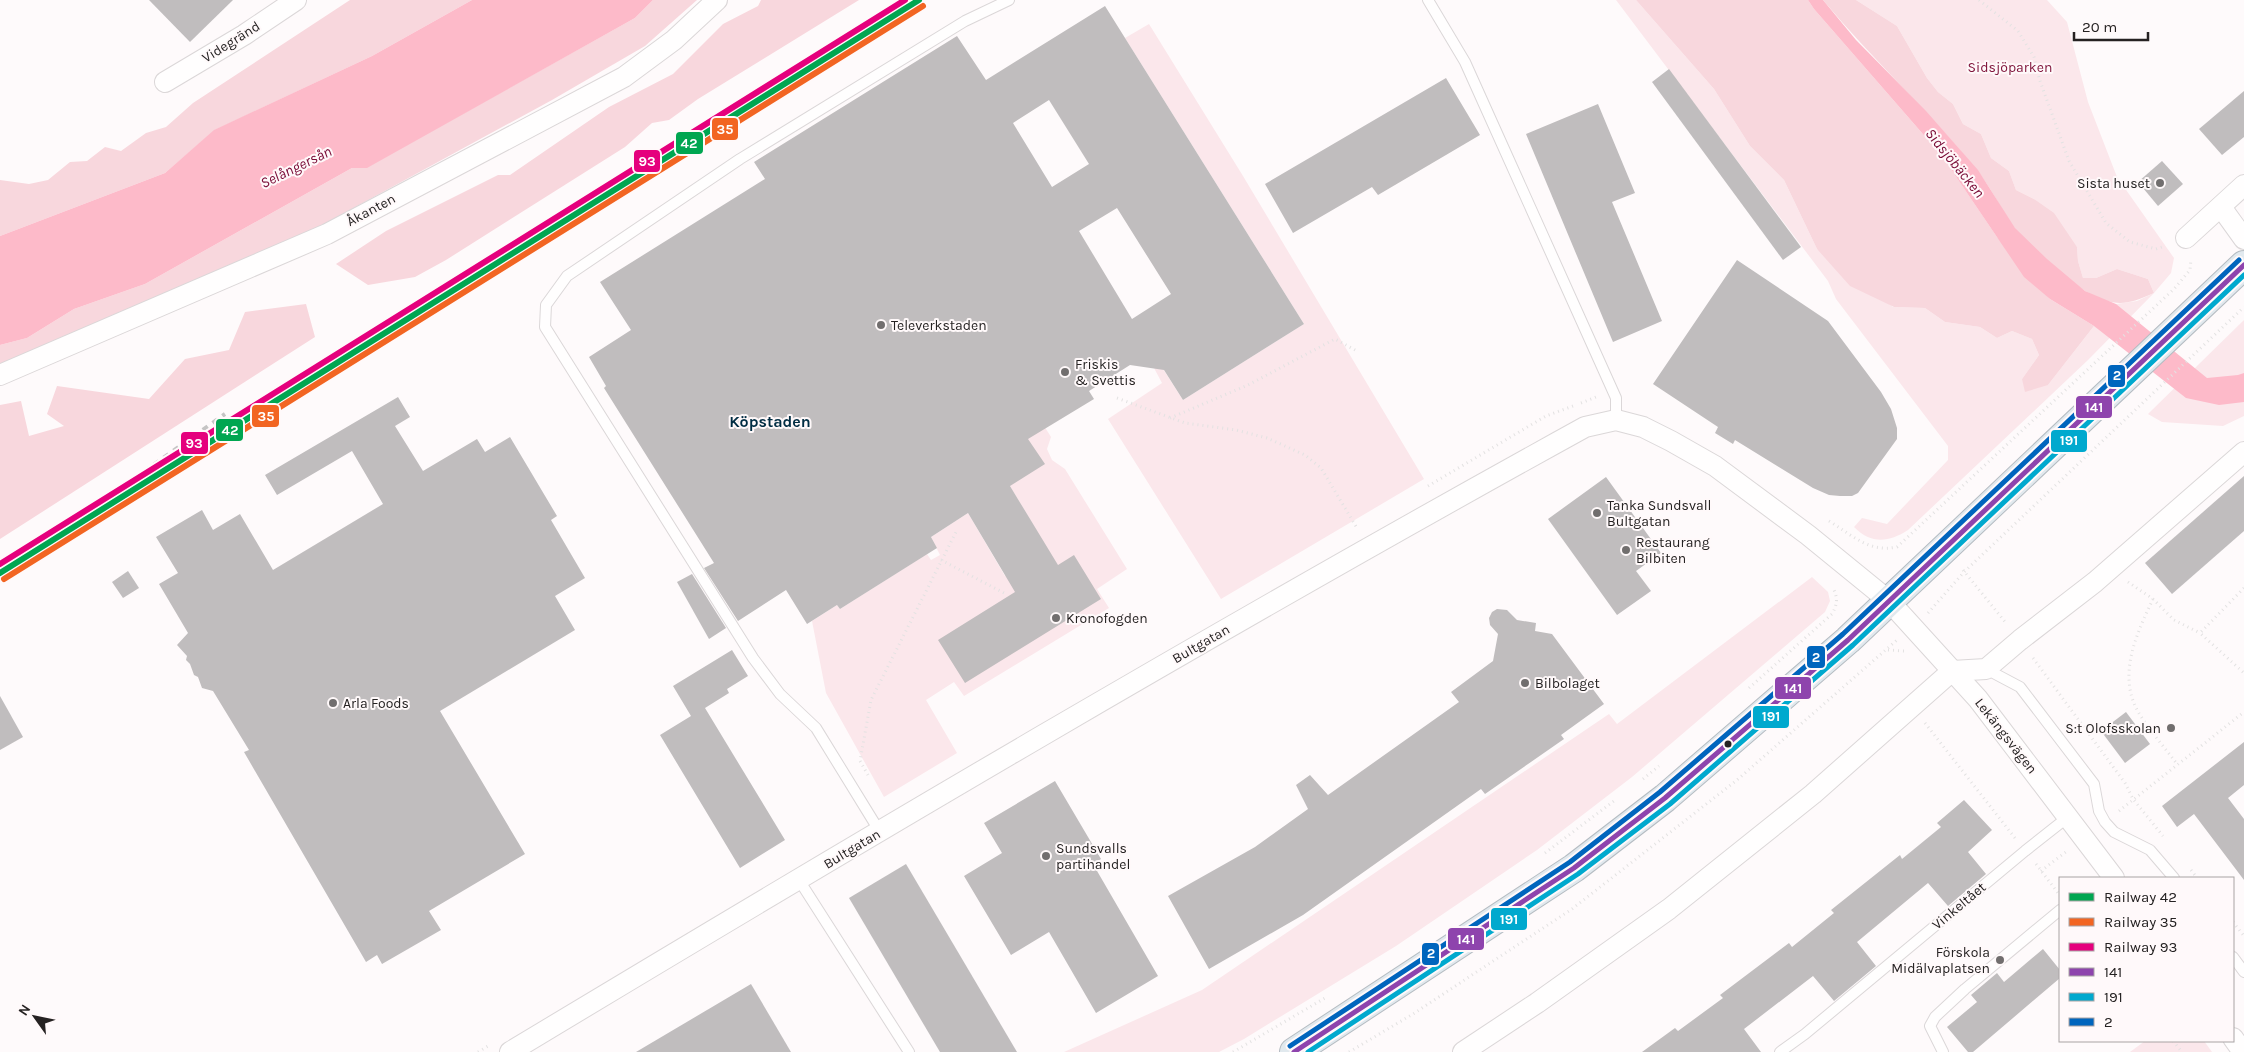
<svg xmlns="http://www.w3.org/2000/svg" width="2244" height="1052" font-family="Karla,sans-serif">
<style>
.green{fill:#fbe7eb}
.forest{fill:#f8d7dd}
.water{fill:#fdbac9}
.building{fill:#c0bdbe;fill-rule:evenodd}
.lines{fill:none;stroke-linecap:round;stroke-linejoin:round}
.lane-casing{stroke:#dbd7d8;stroke-width:12}
.street-casing{stroke:#dbd7d8;stroke-width:22}
.highway-casing{stroke:#b5bcc2;stroke-width:30}
.path{stroke:#e3e2e2;stroke-width:3;stroke-dasharray:1 4;stroke-linecap:butt}
.lane{stroke:#fffefe;stroke-width:10}
.street{stroke:#fffefe;stroke-width:20}
.highway{stroke:#e1e9ee;stroke-width:28}
.rail{stroke:#c5c4c4;stroke-width:4;stroke-dasharray:6 6;stroke-linecap:butt}
.bus-1-casing{stroke:#fff9fa;stroke-width:9}
.bus-2-casing{stroke:#fff9fa;stroke-width:9}
.bus-3-casing{stroke:#fff9fa;stroke-width:9}
.bus-1{stroke:#8e44ad;stroke-width:5}
.bus-2{stroke:#00a9ce;stroke-width:5}
.bus-3{stroke:#0065bd;stroke-width:5}
.rail-1-casing{stroke:#fff9fa;stroke-width:10}
.rail-2-casing{stroke:#fff9fa;stroke-width:10}
.rail-3-casing{stroke:#fff9fa;stroke-width:10}
.rail-1{stroke:#00a651;stroke-width:6}
.rail-2{stroke:#f26522;stroke-width:6}
.rail-3{stroke:#e5007d;stroke-width:6}
.poi-dot{fill:#716e6e;stroke:#fff9fa;stroke-width:2}
.bus-dot{fill:#252222;stroke:#fff9fa;stroke-width:2}
.labels{text-anchor:middle;dominant-baseline:central;stroke-width:4;stroke-linejoin:round;paint-order:stroke}
.street-label{font-size:14px;fill:#252222;stroke:#fff9fa}
.park-label{font-size:14px;fill:#7f133a;stroke:#fff9fa}
.poi-label{font-size:14px;fill:#252222;stroke:#fff9fa;text-anchor:start}
.water-label{font-size:15px;font-style:italic;fill:#790b36;stroke:#fff9fa}
.quarter-label{font-size:16px;font-weight:bold;fill:#012d43;stroke:#fff9fa}
.line-badge{stroke:#fff9fa;stroke-width:2}
.badge-label{font-size:14px;text-anchor:middle;font-weight:bold;fill:#fff}
</style>
<rect width="100%" height="100%" fill="#fefafb"/>
<g class="green">
<path d="M1616 0H1636L1714 89 1750 146 1784 180 1817 249 1893 307 1925 308 1945 322 1980 327 1997 338 2012 331 2032 339 2039 355 2022 379 2048 385 2094 326 2116 304 2137 301 2154 293 2148 279 2117 269 2096 278H2083L2078 261 2077 247 2034 199 2016 190 2009 171 1991 158 1981 134 1963 124 1953 104 1938 92 1927 78 1897 26 1856 0H2047L2067 22 2088 102 2117 177 2174 258 2171 273 2154 293 2088 360 1908 530C1888 543 1871 544 1854 527L1862 518 1887 524 1948 460V446L1836 299 1828 281Z"/>
<path d="M1149 24 1243 176 1424 479 1221 599 1108 419 1162 383 1154 368 1156 358 1183 400 1304 324 1125 38Z"/>
<path d="M2244 320V416L2223 426 2162 422 2148 414Z"/>
<path d="M1041 421 1051 437 1047 449 1052 460 1065 469 1127 569 1097 589 1109 608 964 696 954 682 926 700 957 753 884 797 826 693 812 621 837 605 840 609 927 554 931 560 940 555 931 537 968 513 1005 576 1048 550 1010 486 1023 432Z"/>
<path d="M1812 577 1828 592 1830 601 1825 612 1632 777 1537 850 1396 946 1244 1039 1219 1052H1064L1202 990 1609 714 1617 724Z"/>
<path d="M2145 1041H2204L2212 1052H2130Z"/>
</g>
<g class="forest">
<path d="M350 0H472L372 56 215 130 165 173 0 236V180L29 184 48 180 70 162 87 161 105 147 121 151 146 133 166 127 193 103Z"/>
<path d="M653 0H697L645 46 552 100 291 242 0 368V345L27 338 74 309 145 284 352 168 367 167 635 18Z"/>
<path d="M761 0H859L698 99 669 120 652 123 625 147 446 260 415 277 368 285 336 264 386 231 498 175H510L609 107 673 74 723 24 758 6Z"/>
<path d="M1636 0H1808L1814 9 1942 156 1997 237 2050 299 2094 326 2048 385 2025 392 2022 379 2039 355 2032 339 2012 331 1997 338 1980 327 1945 322 1925 308 1894 307 1850 286 1817 249 1784 180 1750 146 1714 89Z"/>
<path d="M1823 0H1856L1897 26 1927 78 1938 92 1953 104 1963 124 1981 134 1991 158 2009 171 2016 190 2034 199 2054 213 2077 247 2078 261 2083 278H2096L2117 269 2148 279 2154 293C2125 306 2115 307 2087 292 2071 283 2024 240 2013 226 2000 207 1990 186 1976 169 1928 110 1872 59 1823 0Z"/>
<path d="M306 304 315 337 0 539V405L21 401 29 436 64 426 47 414 57 386 149 399 185 359 229 350 245 312Z"/>
</g>
<g class="water">
<path d="M472 0H653L635 18 367 168H352L145 284 74 309 27 338 0 345V236L165 173 214 130 372 56Z"/>
<path d="M1808 0H1823L1856 40 1926 111 1978 170 2015 228 2047 259 2085 291 2116 304 2207 378 2238 375 2244 373V402L2219 405 2186 398 2094 326 2050 299 2024 277 1942 156 1814 9Z"/>
</g>
<g class="building">
<path d="M149 0H233L190 42Z"/>
<path d="M1105 6 1304 324 1183 400 1164 370 1130 365 1089 391 1094 399 1028 439 1045 464 1010 486 1058 565 1074 555 1101 599 965 683 938 640 1015 592 968 513 931 537 937 548 840 609 837 605 807 624 786 590 738 621 704 568 714 563 604 388 606 386 589 357 631 330 600 282 765 179 754 162 957 36 986 80ZM1049 100 1089 164 1052 187 1013 123ZM1117 208 1171 294 1132 319 1079 231Z"/>
<path d="M1669 69 1801 247 1783 260 1652 82Z"/>
<path d="M1446 78 1480 135 1378 195 1372 187 1293 233 1265 184Z"/>
<path d="M2244 91V137L2222 155 2199 129Z"/>
<path d="M1598 104 1635 193 1612 202 1662 321 1613 342 1526 134Z"/>
<path d="M2162 161 2183 184 2158 206 2138 182Z"/>
<path d="M1737 260 1828 321 1881 392 1891 409 1897 428V439L1858 493 1852 496H1840L1829 495 1813 488 1735 440 1733 444 1715 433 1718 427 1653 384Z"/>
<path d="M398 397 410 417 395 426 423 471 477 439 485 452 510 437 557 516 551 520 585 578 555 596 575 630 440 711 525 854 429 911 441 930 382 964 377 955 366 962 244 752 249 750 213 691 202 688 198 677 194 675 190 664 186 660 187 656 177 645 188 633 159 584 178 573 156 537 202 510 213 530 240 514 273 570 383 504 352 451 277 495 265 475Z"/>
<path d="M2244 476V531L2172 594 2145 563Z"/>
<path d="M1606 477 1661 553 1636 571 1651 591 1617 615 1548 519Z"/>
<path d="M128 571 139 588 123 598 112 582Z"/>
<path d="M692 574 726 628 709 639 677 582Z"/>
<path d="M1497 609 1507 610 1517 620 1536 623 1535 631 1552 634 1604 704 1561 735 1564 739 1485 794 1481 789 1303 915 1209 969 1168 896 1255 847 1308 809 1296 785 1310 775 1328 795 1459 702 1451 692 1493 661 1498 634 1490 625 1489 618 1492 612Z"/>
<path d="M732 650 748 676 727 689 729 693 705 708 785 840 740 868 660 735 691 716 673 686Z"/>
<path d="M0 696 23 737 0 750Z"/>
<path d="M2126 712 2150 744 2125 763 2101 731Z"/>
<path d="M2244 742V785L2228 798 2244 819V880L2194 814 2177 827 2162 806Z"/>
<path d="M1055 781 1101 859 1093 864 1158 976 1096 1013 1049 932 1011 955 964 876 1002 853 984 823Z"/>
<path d="M1964 800 1992 830 1968 852 1986 874 1948 906 1928 883 1857 942 1876 966 1834 1001 1813 976 1744 1029 1761 1052H1642L1675 1028 1678 1031 1723 998 1720 995 1789 943 1792 947 1834 913 1831 910 1900 855 1902 859 1941 827 1937 823Z"/>
<path d="M906 864 1017 1052H940L849 898Z"/>
<path d="M2043 949 2060 970V978L1973 1052H1968L1947 1027 1977 1002 1971 995 1997 973 2004 982Z"/>
<path d="M751 984 791 1052H636Z"/>
</g>
<g class="lines">
<defs>
<g id="lane">
<path d="M1428 0 1465 62 1616 398V420"/>
<path d="M1986 669 2020 687 2094 784 2099 811 2105 822 2114 832 2150 850 2174 878"/>
<path d="M880 832 816 728 780 694 753 658 545 327 546 305 567 276 740 159 965 21 1009 0"/>
<path d="M799 880 909 1052"/>
<path d="M2233 957 2244 972"/>
<path d="M1780 1052 1805 1034 2025 851 2068 817"/>
<path d="M1943 1052 1930 1026 1935 1017 1965 989 2060 910"/>
</g>
<g id="street">
<path d="M165 82 244 35 296 0"/>
<path d="M2221 207 2244 239"/>
<path d="M2186 238 2244 185"/>
<path d="M0 375 327 234 624 77 674 40 717 0"/>
<path d="M2233 1038 2243 1052"/>
<path d="M510 1052C865 838 1222 627 1585 427L1616 420 1643 427 1671 441 1715 466 1808 535 1889 601 1978 699 2114 878"/>
<path d="M1463 1052 1537 1003 1669 909 1813 794 1952 671 1986 669 2020 640 2095 582 2244 452"/>
</g>
<path id="highway" d="M1294 1052 1574 868 1665 798 1848 640 2244 265"/>
</defs>
<use href="#lane" class="lane-casing"/>
<use href="#street" class="street-casing"/>
<use href="#highway" class="highway-casing"/>
<g class="path">
<path d="M1979 0 2018 31 2034 57 2040 81 2069 161 2106 223 2130 242 2156 249 2165 246"/>
<path d="M1117 398 1185 423 1236 430 1267 438 1305 455 1321 468 1357 528"/>
<path d="M1581 403 1596 397"/>
<path d="M1170 418 1248 385 1335 339 1357 351"/>
<path d="M1428 486 1546 416 1573 406"/>
<path d="M1829 521C1852 535 1869 553 1897 547L2174 289 2190 270 2191 259"/>
<path d="M941 560 1004 593"/>
<path d="M1963 570 2006 623"/>
<path d="M2128 582 2153 599 2174 620 2200 633"/>
<path d="M2244 588 2200 633 2244 673"/>
<path d="M2153 599C2136 635 2116 677 2140 715 2151 732 2165 748 2177 764"/>
<path d="M1928 613 1964 572 2244 307"/>
<path d="M1888 650 1904 651"/>
<path d="M2033 658 2125 783 2133 799 2163 836"/>
<path d="M1749 688 1832 614C1837 605 1838 599 1834 590L1836 587"/>
<path d="M1925 723 2015 838"/>
<path d="M868 775 860 761 871 700 956 532"/>
<path d="M1643 779 1659 766"/>
<path d="M2119 811 2244 712"/>
<path d="M1545 853 1614 801"/>
<path d="M2036 864 2058 893"/>
<path d="M2191 870 2197 878"/>
<path d="M2041 871 2067 851"/>
<path d="M2233 922 2244 936"/>
<path d="M2173 1041 2182 1052"/>
<path d="M478 1052 488 1046"/>
<path d="M1233 1052 1325 998"/>
<path d="M1349 1052 1413 1014 1572 909 1737 780 1897 640"/>
</g>
<use href="#lane" class="lane"/>
<use href="#street" class="street"/>
<use href="#highway" class="highway"/>
<path class="rail" d="M17 562 225 414"/>
<defs>
<path id="bus-1" d="M1294 1052 1574 868 1665 798 1848 640 2244 265"/>
<path id="bus-2" d="M1308 1052 1578 874 1670 804 1853 645 2244 275"/>
<path id="bus-3" d="M1290 1046 1570 862 1660 792 1843 634 2239 260"/>
</defs>
<use href="#bus-1" class="bus-1-casing"/>
<use href="#bus-2" class="bus-2-casing"/>
<use href="#bus-3" class="bus-3-casing"/>
<use href="#bus-1" class="bus-1"/>
<use href="#bus-2" class="bus-2"/>
<use href="#bus-3" class="bus-3"/>
<defs>
<path id="rail-1" d="M0 573 919 0"/>
<path id="rail-2" d="M4 579 923 6"/>
<path id="rail-3" d="M0 564 905 0"/>
</defs>
<use href="#rail-1" class="rail-1-casing"/>
<use href="#rail-2" class="rail-2-casing"/>
<use href="#rail-3" class="rail-3-casing"/>
<use href="#rail-1" class="rail-1"/>
<use href="#rail-2" class="rail-2"/>
<use href="#rail-3" class="rail-3"/>
</g>
<g class="poi-dot">
<circle cx="2160" cy="183" r="5"/>
<circle cx="881" cy="325" r="5"/>
<circle cx="1065" cy="372" r="5"/>
<circle cx="1597" cy="513" r="5"/>
<circle cx="1626" cy="550" r="5"/>
<circle cx="1056" cy="618" r="5"/>
<circle cx="1525" cy="683" r="5"/>
<circle cx="333" cy="703" r="5"/>
<circle cx="2171" cy="728" r="5"/>
<circle cx="1046" cy="856" r="5"/>
<circle cx="2000" cy="960" r="5"/>
</g>
<circle class="bus-dot" cx="1728" cy="744" r="4.5"/>
<g class="labels">
<g class="street-label">
<text transform="translate(231 42) rotate(-32)">Videgränd</text>
<text transform="translate(371 210) rotate(-28)">Åkanten</text>
<text transform="translate(1201 644) rotate(-30)">Bultgatan</text>
<text transform="translate(2006 736) rotate(52)">Lekängsvägen</text>
<text transform="translate(852 849) rotate(-31)">Bultgatan</text>
<text transform="translate(1959 906) rotate(-40)">Vinkeltået</text>
</g>
<g class="park-label">
<text x="2010" y="67">Sidsjöparken</text>
</g>
<g class="poi-label">
<text x="2150" y="183" text-anchor="end">Sista huset</text>
<text x="891" y="325">Televerkstaden</text>
<text x="1075" y="364">Friskis<tspan x="1075" dy="16">&amp; Svettis</tspan></text>
<text x="1607" y="505">Tanka Sundsvall<tspan x="1607" dy="16">Bultgatan</tspan></text>
<text x="1636" y="542">Restaurang<tspan x="1636" dy="16">Bilbiten</tspan></text>
<text x="1066" y="618">Kronofogden</text>
<text x="1535" y="683">Bilbolaget</text>
<text x="343" y="703">Arla Foods</text>
<text x="2161" y="728" text-anchor="end">S:t Olofsskolan</text>
<text x="1056" y="848">Sundsvalls<tspan x="1056" dy="16">partihandel</tspan></text>
<text x="1990" y="952" text-anchor="end">Förskola<tspan x="1990" dy="16">Midälvaplatsen</tspan></text>
</g>
<g class="water-label">
<text transform="translate(1955 163) rotate(51)">Sidsjöbäcken</text>
<text transform="translate(296 167) rotate(-26)">Selångersån</text>
</g>
<g class="quarter-label">
<text x="770" y="421">Köpstaden</text>
</g>
</g>
<g class="line-badge">
<rect x="711" y="117" width="28" height="24" rx="5" fill="#f26522"/>
<rect x="675" y="131" width="29" height="24" rx="5" fill="#00a651"/>
<rect x="633" y="149" width="28" height="24" rx="5" fill="#e5007d"/>
<rect x="2107" y="364" width="19" height="24" rx="5" fill="#0065bd"/>
<rect x="2075" y="395" width="38" height="24" rx="5" fill="#8e44ad"/>
<rect x="251" y="404" width="29" height="24" rx="5" fill="#f26522"/>
<rect x="215" y="418" width="29" height="24" rx="5" fill="#00a651"/>
<rect x="2050" y="429" width="38" height="24" rx="5" fill="#00a9ce"/>
<rect x="180" y="431" width="29" height="24" rx="5" fill="#e5007d"/>
<rect x="1806" y="645" width="20" height="24" rx="5" fill="#0065bd"/>
<rect x="1774" y="676" width="38" height="24" rx="5" fill="#8e44ad"/>
<rect x="1752" y="705" width="38" height="24" rx="5" fill="#00a9ce"/>
<rect x="1490" y="907" width="38" height="24" rx="5" fill="#00a9ce"/>
<rect x="1447" y="927" width="38" height="24" rx="5" fill="#8e44ad"/>
<rect x="1421" y="942" width="19" height="24" rx="5" fill="#0065bd"/>
</g>
<g class="badge-label">
<text x="725" y="134">35</text>
<text x="689" y="148">42</text>
<text x="647" y="166">93</text>
<text x="2117" y="380">2</text>
<text x="2094" y="412">141</text>
<text x="266" y="421">35</text>
<text x="230" y="435">42</text>
<text x="2069" y="445">191</text>
<text x="194" y="448">93</text>
<text x="1816" y="662">2</text>
<text x="1793" y="693">141</text>
<text x="1771" y="721">191</text>
<text x="1509" y="924">191</text>
<text x="1466" y="944">141</text>
<text x="1431" y="958">2</text>
</g>
<rect x="2059" y="877" width="175" height="165" fill="#fff9fa" stroke="#a8a3a4"/>
<rect x="2069" y="893" width="25" height="8" fill="#00a651" stroke="#a8a3a4"/>
<text x="2104" y="902" font-size="15" fill="#252222">Railway 42</text>
<rect x="2069" y="918" width="25" height="8" fill="#f26522" stroke="#a8a3a4"/>
<text x="2104" y="927" font-size="15" fill="#252222">Railway 35</text>
<rect x="2069" y="943" width="25" height="8" fill="#e5007d" stroke="#a8a3a4"/>
<text x="2104" y="952" font-size="15" fill="#252222">Railway 93</text>
<rect x="2069" y="968" width="25" height="8" fill="#8e44ad" stroke="#a8a3a4"/>
<text x="2104" y="977" font-size="15" fill="#252222">141</text>
<rect x="2069" y="993" width="25" height="8" fill="#00a9ce" stroke="#a8a3a4"/>
<text x="2104" y="1002" font-size="15" fill="#252222">191</text>
<rect x="2069" y="1018" width="25" height="8" fill="#0065bd" stroke="#a8a3a4"/>
<text x="2104" y="1027" font-size="15" fill="#252222">2</text>
<g transform="translate(35 1017) rotate(303)" stroke="#fff9fa" stroke-width="4" paint-order="stroke">
<path d="M0-4L9 19L0 12L-9 19Z" fill="#252222"/>
<text y="-8" font-size="14" font-weight="bold" text-anchor="middle" fill="#252222">N</text>
</g>
<path d="M2074 32v8h74v-8" fill="none" stroke="#252222" stroke-width="2.5"/>
<text x="2082" y="32" font-size="15" fill="#252222" stroke="#fff9fa" stroke-width="4" paint-order="stroke">20 m</text>
</svg>
